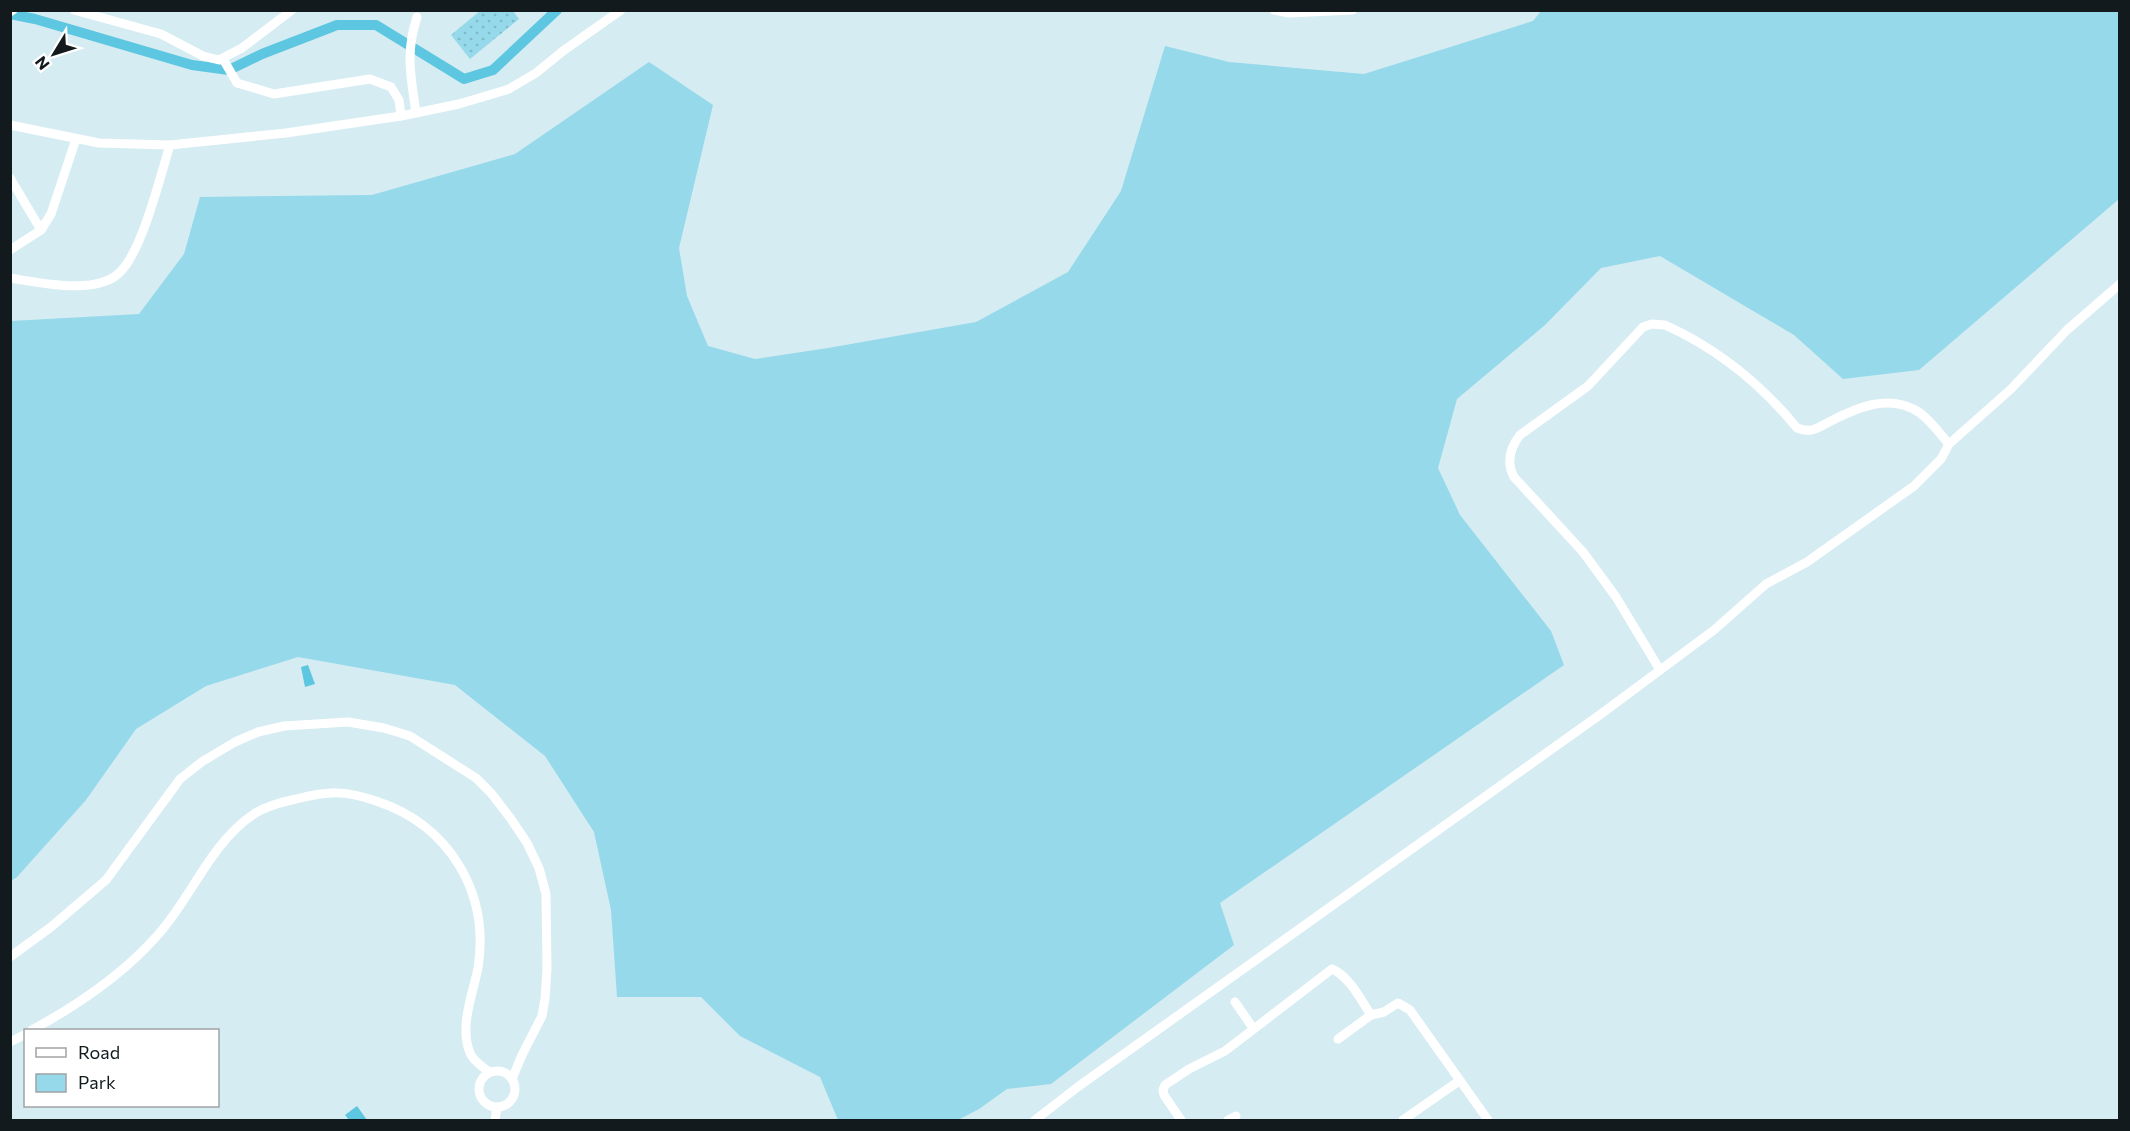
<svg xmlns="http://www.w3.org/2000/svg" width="2130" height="1131" font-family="Commissioner,sans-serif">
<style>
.green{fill:#95d9eb}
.park{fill:url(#park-dots)}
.water{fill:#5dc6e0}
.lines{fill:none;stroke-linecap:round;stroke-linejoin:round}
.canal{stroke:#5dc6e0;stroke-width:10}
.street{stroke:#fff;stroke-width:9}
</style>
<defs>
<pattern id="park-dots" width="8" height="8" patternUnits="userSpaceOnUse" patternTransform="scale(1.5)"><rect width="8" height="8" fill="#95d9eb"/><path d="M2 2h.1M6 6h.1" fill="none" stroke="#7fbac9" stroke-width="1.8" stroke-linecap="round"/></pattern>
</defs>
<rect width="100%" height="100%" fill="#d5ecf2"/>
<path class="green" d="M1541 11H2119V199L1919 370 1843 379 1794 335 1660 256 1601 268 1545 325 1457 399 1438 468 1460 515 1551 631 1564 665 1220 903 1234 945 1051 1084 1007 1089 979 1109 958 1120H838L820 1077 740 1036 701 997H617L611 910 594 832 545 756 455 685 298 657 206 686 136 729 86 800 17 877 11 881V321L139 314 184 254 200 197 372 195 515 154 649 62 713 105 679 248 687 296 708 346 755 359 828 348 976 322 1068 272 1121 191 1165 46 1229 62 1364 74 1533 21Z"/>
<path class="park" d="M481 10 513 11 519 19 470 59 451 35Z"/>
<g class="water">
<path d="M308 665 315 684 305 687 301 667Z"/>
<path d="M357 1106 367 1120H349L345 1115Z"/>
</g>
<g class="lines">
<path class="canal" d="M10 14 35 19 192 65 229 70 262 54 337 25H376L464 79 493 70 557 10"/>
<g class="street">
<path d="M74 10 161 34 203 56 219 60 242 48 292 10"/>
<path d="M1274 10 1289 13 1353 10"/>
<path d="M10 12 13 10"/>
<path d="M223 59 237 83 274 94 370 79 391 87 399 100 401 116"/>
<path d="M416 113C411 76 405 54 417 17"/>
<path d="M10 125 99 143 170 145 286 133 401 116 459 104 509 89 536 73 563 51 621 10"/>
<path d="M10 178 41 230"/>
<path d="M10 250 41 230 51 214 76 139"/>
<path d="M10 278C36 282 78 291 103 282 110 280 117 276 122 270 143 247 160 177 170 145"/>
<path d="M1660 670 1616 597 1583 552 1514 477C1506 462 1510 448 1520 435L1588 386 1643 327 1652 324 1665 325C1716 348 1761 384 1797 428 1810 433 1816 429 1827 423 1856 408 1890 392 1920 413 1931 421 1940 434 1949 444"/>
<path d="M10 957 51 927 106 880 180 779 203 761 235 742 258 732 284 726 348 722 384 728 410 736 476 778 491 793 511 819 527 843 539 868 546 894 547 969 545 999 542 1016 522 1055 512 1079"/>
<path d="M1235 1002 1253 1028"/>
<path d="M32 1030C76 1006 121 976 155 938 191 900 209 844 254 814 266 806 282 802 296 799 329 791 344 790 376 801 449 825 490 892 478 968 473 994 459 1026 470 1053 474 1062 482 1066 489 1072"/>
<path d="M1338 1039 1371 1015"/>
<path d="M10 1042 26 1034"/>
<circle cx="497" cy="1089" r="18"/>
<path d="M495 1120 497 1108"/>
<path d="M1035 1120 1079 1086 1601 714 1714 630 1766 584 1807 562 1914 486 1941 459 1949 444 2011 389 2067 330 2120 284"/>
<path d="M1181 1120 1164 1095 1163 1090 1165 1085 1189 1069 1225 1051 1332 969C1349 976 1361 1000 1371 1015L1384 1012 1398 1003 1410 1010 1488 1120"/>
<path d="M1228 1120 1236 1116"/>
<path d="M1403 1120 1459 1081"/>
</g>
</g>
<rect width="2130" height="1131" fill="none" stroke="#121a1d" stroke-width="24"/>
<rect x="24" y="1029" width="195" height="78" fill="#ffffff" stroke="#a0a3a5" stroke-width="1.5"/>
<rect x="36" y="1048" width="30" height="9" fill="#ffffff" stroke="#a0a3a5" stroke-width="1.5"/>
<text x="78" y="1059" font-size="18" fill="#121a1d">Road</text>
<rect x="36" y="1074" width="30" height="18" fill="#95d9eb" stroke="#a0a3a5" stroke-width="1.5"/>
<text x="78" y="1089" font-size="18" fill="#121a1d">Park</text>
<g transform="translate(54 54) rotate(232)" stroke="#ffffff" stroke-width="4.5" paint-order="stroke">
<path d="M0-4.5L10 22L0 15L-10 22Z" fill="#121a1d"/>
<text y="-9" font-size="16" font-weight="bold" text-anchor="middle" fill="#121a1d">N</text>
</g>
</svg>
